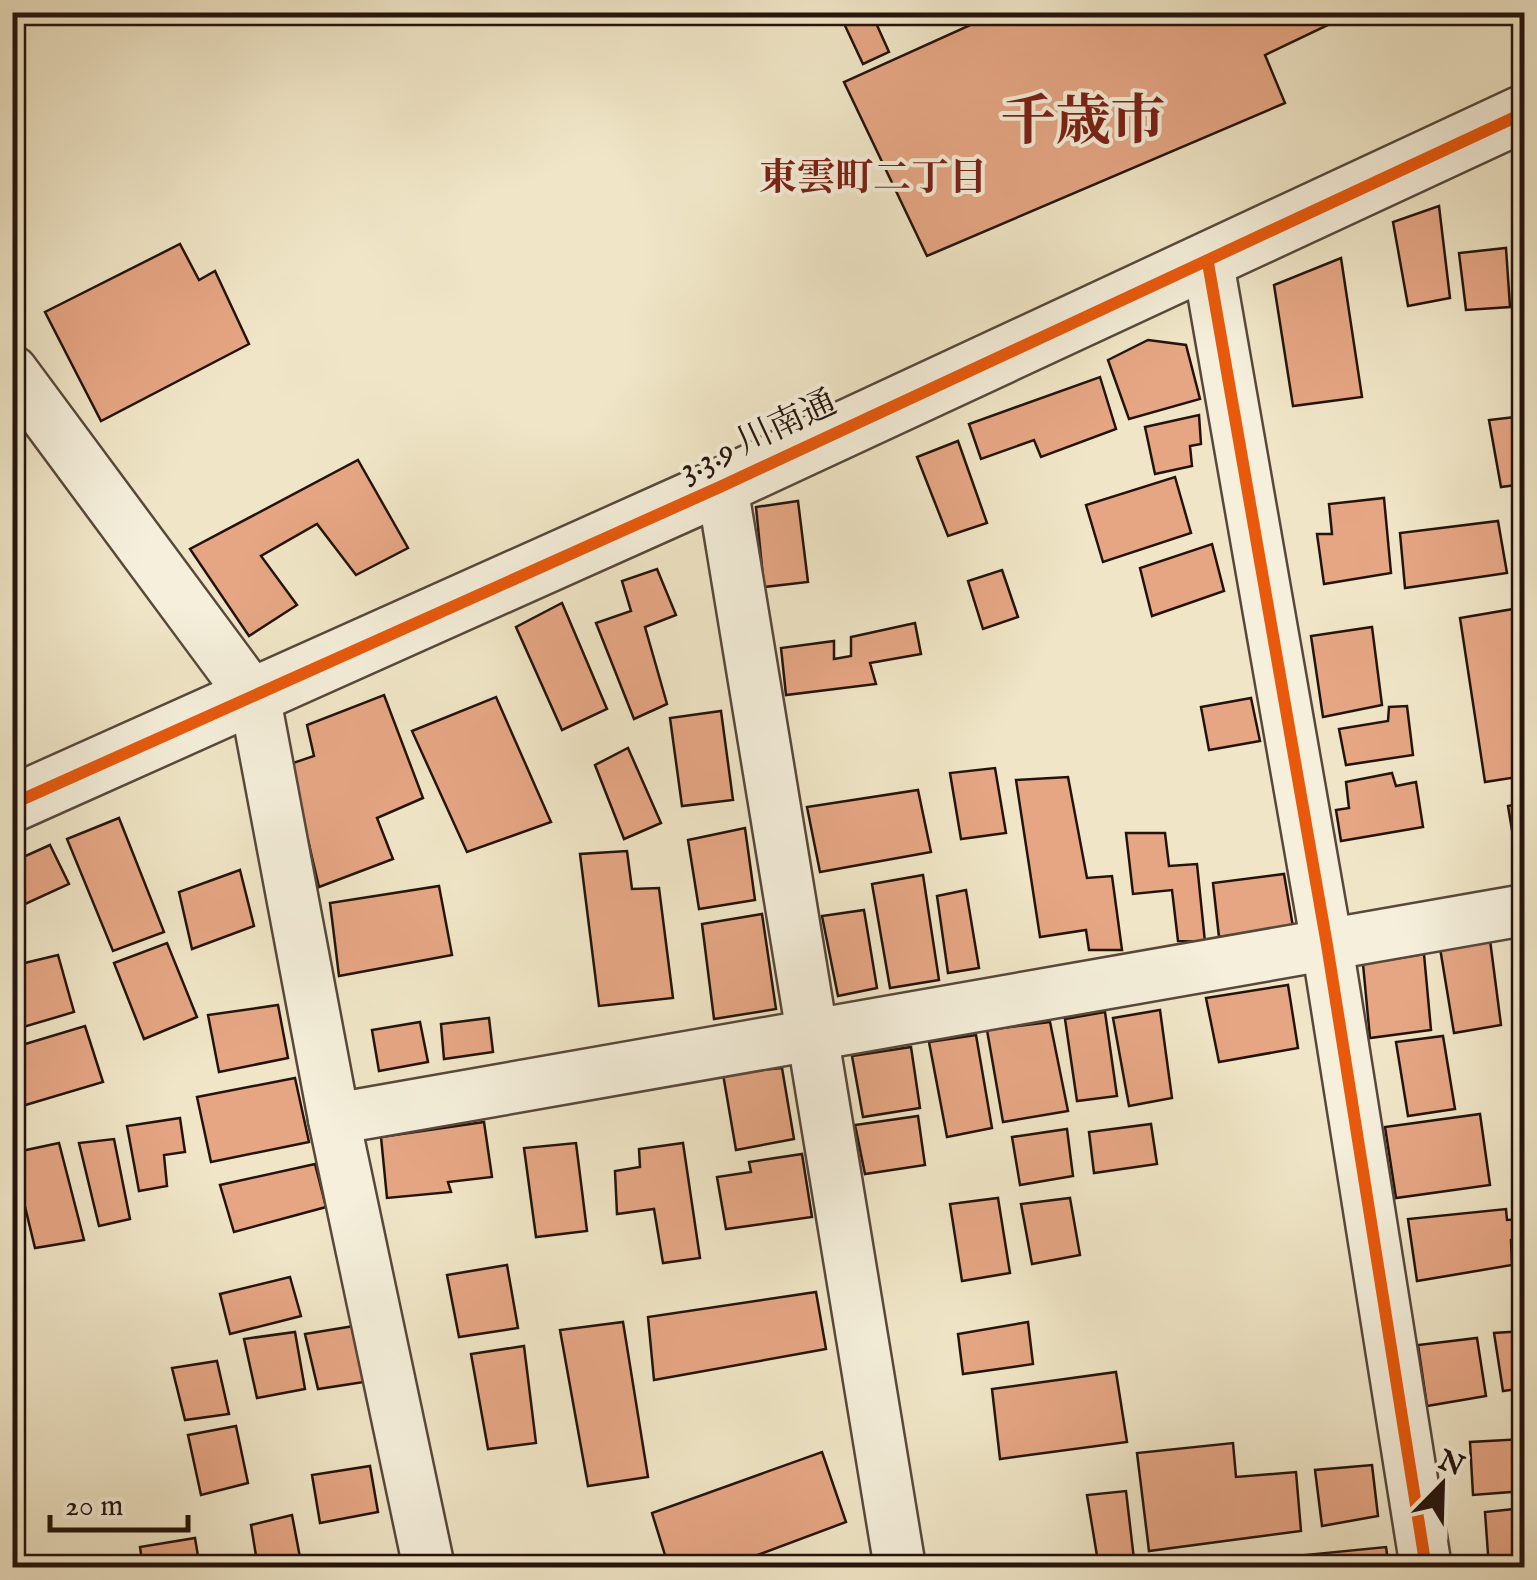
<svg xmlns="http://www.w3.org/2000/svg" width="1537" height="1580" font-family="'IM FELL English','Noto Serif JP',serif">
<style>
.building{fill:#e6a684;stroke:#24130c;stroke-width:2.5}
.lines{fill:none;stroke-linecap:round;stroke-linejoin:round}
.minor-casing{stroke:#57483b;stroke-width:55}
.tertiary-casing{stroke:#57483b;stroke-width:60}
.minor{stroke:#f5efdb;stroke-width:50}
.tertiary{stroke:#f5efdb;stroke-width:55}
.cycleway-casing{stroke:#f5efdb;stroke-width:19}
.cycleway{stroke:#e8590c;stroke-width:12}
.labels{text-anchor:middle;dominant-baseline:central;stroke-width:8;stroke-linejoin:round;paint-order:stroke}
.street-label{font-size:35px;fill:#24130c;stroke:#f5efdb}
.neighbourhood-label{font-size:38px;font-weight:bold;fill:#7a1f14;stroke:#f5efdb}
.town-label{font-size:55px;font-weight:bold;fill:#7a1f14;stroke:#f5efdb}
</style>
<rect width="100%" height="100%" fill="#f0e6c7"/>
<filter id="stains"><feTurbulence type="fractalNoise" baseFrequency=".002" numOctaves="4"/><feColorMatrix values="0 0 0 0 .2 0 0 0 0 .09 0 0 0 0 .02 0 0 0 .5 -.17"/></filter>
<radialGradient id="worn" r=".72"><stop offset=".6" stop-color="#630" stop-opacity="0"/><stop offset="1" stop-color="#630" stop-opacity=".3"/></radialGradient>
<g class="building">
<path d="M844 12H871L889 52 863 64 840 15Z"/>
<path d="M999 12H1355L1265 55 1285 103 927 256 844 82Z"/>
<path d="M1439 206 1450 298 1408 306 1393 222Z"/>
<path d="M180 244 199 280 215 271 249 344 101 421 45 312Z"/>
<path d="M1506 248 1510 307 1466 310 1459 253Z"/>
<path d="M1341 258 1362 397 1293 406 1274 285Z"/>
<path d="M1148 340 1186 345 1200 399 1129 419 1108 360Z"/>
<path d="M1100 377 1116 429 1041 457 1034 440 981 459 969 424Z"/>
<path d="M1199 415 1201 444 1190 446 1192 466 1155 474 1145 427Z"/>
<path d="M1524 416V484L1501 487 1489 420Z"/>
<path d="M958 441 987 523 948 536 917 457Z"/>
<path d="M358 460 408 548 356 575 317 524 261 556 297 605 249 636 190 549Z"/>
<path d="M1175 477 1191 533 1103 562 1086 505Z"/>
<path d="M1384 498 1391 573 1324 584 1317 534H1332L1329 504Z"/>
<path d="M798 501 808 582 764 587 756 507Z"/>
<path d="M1498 521 1507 573 1405 588 1400 533Z"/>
<path d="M1212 544 1224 591 1152 616 1140 568Z"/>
<path d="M657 569 676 615 645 627 667 704 634 719 596 623 631 611 622 581Z"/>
<path d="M1002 570 1018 617 983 629 968 581Z"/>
<path d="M562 603 607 709 562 730 516 627Z"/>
<path d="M1513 609 1524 682V776L1485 782 1460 618Z"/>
<path d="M915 623 921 654 870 663 876 684 786 695 781 648 834 641V659L851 656V637Z"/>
<path d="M1372 627 1382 705 1323 717 1311 636Z"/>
<path d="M384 695 423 798 377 818 393 859 319 887 290 764 314 756 307 725Z"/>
<path d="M496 697 551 822 467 852 412 731Z"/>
<path d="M1251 698 1260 741 1209 750 1201 707Z"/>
<path d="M1407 706 1413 755 1346 765 1339 729 1388 721 1389 707Z"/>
<path d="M721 711 733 800 682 806 670 718Z"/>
<path d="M628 748 661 823 624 839 595 765Z"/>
<path d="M995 768 1006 833 961 839 950 773Z"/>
<path d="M1392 773 1396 786 1416 782 1423 827 1341 841 1336 810 1349 808 1346 782Z"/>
<path d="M1068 777 1087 878 1112 876 1122 950H1089L1086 930 1040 937 1016 780Z"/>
<path d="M918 790 931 852 820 872 807 807Z"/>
<path d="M1524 803V891H1522L1508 806Z"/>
<path d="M119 818 164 932 113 951 67 839Z"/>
<path d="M745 828 755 900 699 909 688 840Z"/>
<path d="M1126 833H1165L1169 866 1197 864 1205 942 1178 941 1172 890 1133 894Z"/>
<path d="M50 845 69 884 12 910V862Z"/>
<path d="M627 851 632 889 659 888 673 998 599 1006 580 854Z"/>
<path d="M240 870 254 926 192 949 179 892Z"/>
<path d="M1284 874 1293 927 1219 937 1213 883Z"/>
<path d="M923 875 939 980 890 988 872 884Z"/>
<path d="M439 886 452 955 339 976 330 903Z"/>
<path d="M966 890 979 968 948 973 937 896Z"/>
<path d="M864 910 877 988 838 996 822 916Z"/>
<path d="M762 914 776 1009 714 1019 702 924Z"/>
<path d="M1490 940 1501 1025 1454 1033 1440 948Z"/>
<path d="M167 943 197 1017 144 1039 114 963Z"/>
<path d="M1424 954 1431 1030 1370 1038 1363 964Z"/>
<path d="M58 955 74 1012 20 1028 12 999V966Z"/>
<path d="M1288 985 1298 1048 1219 1062 1206 998Z"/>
<path d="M278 1005 288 1058 219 1072 208 1015Z"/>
<path d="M1160 1010 1172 1098 1129 1106 1113 1018Z"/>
<path d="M1105 1012 1117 1096 1077 1101 1065 1019Z"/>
<path d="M489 1018 493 1052 444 1059 441 1024Z"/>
<path d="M420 1022 428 1062 379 1071 372 1030Z"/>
<path d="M1050 1022 1068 1111 1003 1122 987 1030Z"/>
<path d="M85 1026 103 1082 12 1109V1048Z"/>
<path d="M976 1035 992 1128 947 1137 929 1042Z"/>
<path d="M1443 1036 1455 1109 1408 1116 1396 1042Z"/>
<path d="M911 1047 920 1108 863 1117 852 1056Z"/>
<path d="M782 1068 794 1139 736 1150 723 1074Z"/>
<path d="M295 1078 309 1142 211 1162 197 1097Z"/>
<path d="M1480 1114 1490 1185 1396 1198 1385 1127Z"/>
<path d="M918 1116 925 1165 865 1174 855 1125Z"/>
<path d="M180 1118 185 1152 164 1155 167 1186 139 1191 127 1126Z"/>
<path d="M484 1122 492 1177 448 1182 451 1192 387 1198 381 1137Z"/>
<path d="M1151 1124 1157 1164 1094 1173 1089 1132Z"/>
<path d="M1067 1129 1073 1176 1020 1185 1012 1137Z"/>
<path d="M114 1139 130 1219 99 1226 79 1143Z"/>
<path d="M59 1143 84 1240 35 1248 12 1153Z"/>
<path d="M576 1143 587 1231 536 1237 524 1148Z"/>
<path d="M683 1143 700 1258 663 1263 654 1209 617 1214 615 1171 640 1167 639 1149Z"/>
<path d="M802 1154 812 1217 726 1229 717 1177 751 1172 749 1162Z"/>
<path d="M315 1164 326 1207 234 1232 220 1185Z"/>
<path d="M998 1198 1010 1273 962 1281 950 1204Z"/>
<path d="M1070 1198 1080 1255 1032 1264 1021 1204Z"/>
<path d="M1506 1209 1507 1220 1523 1219 1524 1209V1241V1238L1511 1240 1512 1265 1417 1281 1408 1219Z"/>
<path d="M507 1265 518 1328 459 1337 447 1275Z"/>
<path d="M290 1277 301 1316 230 1334 220 1294Z"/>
<path d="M816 1292 826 1349 654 1380 648 1317Z"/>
<path d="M623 1322 648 1477 588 1486 560 1330Z"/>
<path d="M1028 1322 1033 1364 963 1374 958 1334Z"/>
<path d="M354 1326 364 1382 318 1389 305 1334Z"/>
<path d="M1524 1331V1388L1503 1391 1494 1333Z"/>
<path d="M295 1332 305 1389 257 1398 244 1339Z"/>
<path d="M1477 1338 1486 1396 1427 1406 1418 1345Z"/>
<path d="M524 1346 536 1443 488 1449 471 1354Z"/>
<path d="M217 1361 229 1414 185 1420 172 1368Z"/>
<path d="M1116 1372 1127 1442 1000 1459 992 1389Z"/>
<path d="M236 1426 248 1483 201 1495 188 1435Z"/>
<path d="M1524 1439V1491L1473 1495 1470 1442Z"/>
<path d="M1233 1443 1236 1477 1296 1472 1301 1531 1149 1551 1137 1453Z"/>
<path d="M822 1452 846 1522 723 1568H669L652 1513Z"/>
<path d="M1372 1465 1378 1516 1322 1526 1315 1470Z"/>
<path d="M370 1466 378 1512 320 1523 312 1475Z"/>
<path d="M1126 1491 1135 1568H1099L1087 1495Z"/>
<path d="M1524 1508V1565L1489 1568 1485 1512Z"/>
<path d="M292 1515 302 1568H258L251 1525Z"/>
<path d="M195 1538 200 1568H143L140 1547Z"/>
<path d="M1386 1547 1389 1568H1306L1305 1555Z"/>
</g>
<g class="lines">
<defs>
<g id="minor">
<path d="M1208 263 1327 945 1426 1568"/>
<path d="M12 371 255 699 334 1119 429 1568"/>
<path d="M722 486 900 1568"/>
<path d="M334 1119 1524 910"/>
</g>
<path id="tertiary" d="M12 804 722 486 1524 113"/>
</defs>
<use href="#minor" class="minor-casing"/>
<use href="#tertiary" class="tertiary-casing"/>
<use href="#minor" class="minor"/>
<use href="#tertiary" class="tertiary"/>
<defs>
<g id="cycleway">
<path d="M1208 263 1327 945 1426 1568"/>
<path d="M12 804 722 486 1524 113"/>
</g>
</defs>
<use href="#cycleway" class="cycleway-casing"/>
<use href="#cycleway" class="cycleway"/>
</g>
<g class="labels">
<g class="street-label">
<text transform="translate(758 437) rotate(-25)">3.3.9 川南通</text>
</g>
<g class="neighbourhood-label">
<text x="873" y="180">東雲町二丁目</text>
</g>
<g class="town-label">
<text x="1083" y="124">千歳市</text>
</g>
</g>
<rect width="1537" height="1580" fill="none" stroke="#f0e6c7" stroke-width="50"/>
<rect x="15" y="15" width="1507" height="1550" fill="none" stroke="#24130c" stroke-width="5"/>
<rect x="25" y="25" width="1487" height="1530" fill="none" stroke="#24130c" stroke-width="2.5"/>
<g transform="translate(1442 1485) rotate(23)" stroke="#f5efdb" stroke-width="8" paint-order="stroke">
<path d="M0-8L18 38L0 25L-18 38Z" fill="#24130c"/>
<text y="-15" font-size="28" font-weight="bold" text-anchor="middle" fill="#24130c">N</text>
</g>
<path d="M50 1515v15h138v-15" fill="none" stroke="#24130c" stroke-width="5"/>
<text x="65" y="1515" font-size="30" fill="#24130c" stroke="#f5efdb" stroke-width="8" paint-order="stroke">20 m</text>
<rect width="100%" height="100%" filter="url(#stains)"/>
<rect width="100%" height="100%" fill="url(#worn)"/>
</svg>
